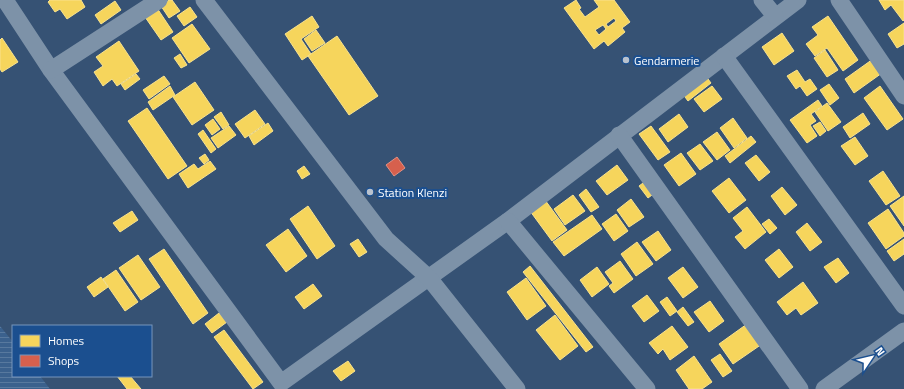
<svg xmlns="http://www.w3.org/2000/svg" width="904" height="389" font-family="'Titillium Web',sans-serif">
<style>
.water{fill:url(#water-rules)}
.homes{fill:#f6d55c;stroke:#f9e28d;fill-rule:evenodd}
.shops{fill:#d6604d;stroke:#e29082}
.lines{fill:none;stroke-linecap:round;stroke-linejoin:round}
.minor{stroke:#7d92a8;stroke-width:17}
.poi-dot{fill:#b9c2ce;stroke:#1b4f8f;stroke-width:1.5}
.labels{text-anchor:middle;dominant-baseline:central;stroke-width:4;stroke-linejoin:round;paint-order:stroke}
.poi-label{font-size:12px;fill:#fff;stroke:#1b4f8f;text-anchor:start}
</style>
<defs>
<pattern id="water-rules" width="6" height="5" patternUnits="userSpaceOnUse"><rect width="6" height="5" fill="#3b618d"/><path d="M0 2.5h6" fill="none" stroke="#58799e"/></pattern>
</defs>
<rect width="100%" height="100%" fill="#365274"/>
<path class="water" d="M0 326 13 342V376H40L50 389H0Z"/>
<g class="homes">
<path d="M50 0H81L85 7 67 19 60 9 55 12 48 2Z"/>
<path d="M169 0H172L180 11 169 18 161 6Z"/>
<path d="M576 0 581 8 579 9 585 17 599 7 594 0H614L630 22 622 28 625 32 608 46 604 41 594 49 564 8ZM614 18 616 21 608 27 606 24ZM603 25 606 29 599 35 595 30Z"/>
<path d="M879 0H904V20L903 21 891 5 885 10Z"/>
<path d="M115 1 121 10 101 24 95 15Z"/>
<path d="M190 7 197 17 184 26 177 16Z"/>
<path d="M157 8 173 32 161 40 145 17Z"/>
<path d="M312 16 319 27 301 39 311 54 302 60 285 34Z"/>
<path d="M828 16 858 60 843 71 827 48 815 56 806 44 818 35 812 27Z"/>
<path d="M904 23V44L897 48 888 34Z"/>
<path d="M192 24 210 49 189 63 172 38Z"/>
<path d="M316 30 325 43 312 51 304 39Z"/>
<path d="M782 33 794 51 774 65 762 47Z"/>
<path d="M337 36 378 96 349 115 308 56Z"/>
<path d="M2 38 18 62 2 72 0 69V40Z"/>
<path d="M119 41 139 71 117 86 112 79 103 86 94 72 103 66 96 57Z"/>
<path d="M825 50 838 70 827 77 814 58Z"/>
<path d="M180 54 187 65 181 68 174 58Z"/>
<path d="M873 59 882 73 854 93 845 79Z"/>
<path d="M797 70 805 82 810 79 817 89 807 96 800 86 796 89 787 76Z"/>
<path d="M136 74 140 79 125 90 121 84Z"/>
<path d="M705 75 711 83 688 101 682 93Z"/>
<path d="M164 76 170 84 149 99 143 90Z"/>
<path d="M195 82 214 110 192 125 173 97Z"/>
<path d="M829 84 839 98 830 105 820 90Z"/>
<path d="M170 86 175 95 153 110 148 102Z"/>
<path d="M712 86 722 99 704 112 694 99Z"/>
<path d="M880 86 903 119 887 130 864 98Z"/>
<path d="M818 100 822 106 811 114 816 121 810 125 817 136 807 143 790 120Z"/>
<path d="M827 103 841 122 828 131 815 112Z"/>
<path d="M147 108 187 166 168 179 128 121Z"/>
<path d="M255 110 265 124 245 138 235 124Z"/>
<path d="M221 112 229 125 223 129 214 117Z"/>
<path d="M863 113 870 124 850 138 843 127Z"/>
<path d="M679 114 688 127 668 142 659 129Z"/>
<path d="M733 118 747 138 734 148 720 128Z"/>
<path d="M213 119 220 129 212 135 205 125Z"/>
<path d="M820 122 826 131 820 136 813 126Z"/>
<path d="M268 123 273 131 254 145 249 136Z"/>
<path d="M229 126 236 135 218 148 211 138Z"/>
<path d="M651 126 670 152 658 160 639 134Z"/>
<path d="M203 130 216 149 211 153 198 134Z"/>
<path d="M717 132 730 150 717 160 703 142Z"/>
<path d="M751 136 756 142 730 163 725 156Z"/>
<path d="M855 137 868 156 855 165 841 146Z"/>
<path d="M700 144 713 161 700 170 687 153Z"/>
<path d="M681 153 696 174 679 186 664 165Z"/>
<path d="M205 154 209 160 204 164 199 158Z"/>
<path d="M756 155 770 172 759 181 745 163Z"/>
<path d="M210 161 216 169 188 188 179 174 194 164 198 169Z"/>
<path d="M617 165 628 180 607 195 596 181Z"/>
<path d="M304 166 310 174 302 179 297 171Z"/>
<path d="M883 171 900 196 886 205 869 181Z"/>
<path d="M729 178 746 200 729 213 712 191Z"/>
<path d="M647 180 656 192 648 198 639 186Z"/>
<path d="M782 187 797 205 785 215 771 196Z"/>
<path d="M586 189 599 207 591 212 579 195Z"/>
<path d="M573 195 585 211 565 225 554 209Z"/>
<path d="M904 196V226L890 206Z"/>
<path d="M631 199 644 217 629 227 617 210Z"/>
<path d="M545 200 567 230 552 241 530 211Z"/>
<path d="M308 206 335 246 317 259 290 219Z"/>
<path d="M747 207 766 232 745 249 735 237 743 231 733 218Z"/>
<path d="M888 209 904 233V236L886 249 868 223Z"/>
<path d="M132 211 138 220 120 232 113 223Z"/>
<path d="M616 214 628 231 614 241 602 224Z"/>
<path d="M592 215 602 229 564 256 553 242Z"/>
<path d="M769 219 777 228 770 234 762 224Z"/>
<path d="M807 223 822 242 810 251 796 232Z"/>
<path d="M288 229 307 256 286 272 266 245Z"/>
<path d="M658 231 671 250 656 261 642 242Z"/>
<path d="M358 239 367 252 359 257 350 244Z"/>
<path d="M904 239V254L894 261 887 251Z"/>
<path d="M637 242 653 264 636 276 621 254Z"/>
<path d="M164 249 208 313 193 324 149 259Z"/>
<path d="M779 249 793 267 779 278 765 260Z"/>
<path d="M138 255 160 287 141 300 119 268Z"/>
<path d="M838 258 849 273 836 283 824 267Z"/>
<path d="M620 261 633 279 614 293 609 286 613 283 605 272Z"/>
<path d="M530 266 593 347 586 352 523 272Z"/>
<path d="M597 267 609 284 592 297 580 280Z"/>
<path d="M683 267 698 287 683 298 668 278Z"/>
<path d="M116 270 138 302 125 311 103 279Z"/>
<path d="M101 277 108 287 94 297 87 287Z"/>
<path d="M526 278 546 306 527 320 507 292Z"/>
<path d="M803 282 818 303 801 315 796 308 787 315 777 302Z"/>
<path d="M313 284 322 296 304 309 295 297Z"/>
<path d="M647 295 659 311 644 322 632 306Z"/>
<path d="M667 297 677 311 670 316 660 302Z"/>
<path d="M710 301 724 321 709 332 694 312Z"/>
<path d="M683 307 694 322 688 326 677 312Z"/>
<path d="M219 313 227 322 212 333 205 324Z"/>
<path d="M555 315 578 346 560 360 536 330Z"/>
<path d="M747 324 762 344 733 364 719 344Z"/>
<path d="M672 326 688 347 670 360 663 349 658 354 649 343Z"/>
<path d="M224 330 263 382 253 389 214 337Z"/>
<path d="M720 354 732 371 723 377 711 360Z"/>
<path d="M694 356 712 382 702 389H689L676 370Z"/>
<path d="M348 361 355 371 341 381 333 371Z"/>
<path d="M117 376H130L141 389H127Z"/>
</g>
<path class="shops" d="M397 157 405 168 394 176 386 165Z"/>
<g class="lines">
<g class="minor">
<path d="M5 0 51 70 281 383 508 221 798 0"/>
<path d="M204 0 386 239 429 278 517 389"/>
<path d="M762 0 775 16"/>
<path d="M839 0 904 96"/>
<path d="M724 56 904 306"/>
<path d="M51 70 159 0"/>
<path d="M619 135 800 389"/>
<path d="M508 221 647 389"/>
<path d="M824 389 904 331"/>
</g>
</g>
<g class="poi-dot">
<circle cx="626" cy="60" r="4"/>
<circle cx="370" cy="192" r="4"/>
</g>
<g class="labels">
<g class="poi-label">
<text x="634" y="60">Gendarmerie</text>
<text x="378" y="192">Station Klenzi</text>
</g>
</g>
<rect x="12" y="325" width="140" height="52" fill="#1b4f8f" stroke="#7695bc"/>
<rect x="20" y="335" width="20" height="12" fill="#f6d55c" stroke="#7695bc"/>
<text x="48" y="345" font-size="12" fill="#ffffff">Homes</text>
<rect x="20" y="355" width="20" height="12" fill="#d6604d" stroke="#7695bc"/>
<text x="48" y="365" font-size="12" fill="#ffffff">Shops</text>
<g transform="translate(872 357) rotate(55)" stroke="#1b4f8f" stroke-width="3" paint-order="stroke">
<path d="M0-3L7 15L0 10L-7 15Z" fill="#ffffff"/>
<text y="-6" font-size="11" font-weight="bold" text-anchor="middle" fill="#ffffff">N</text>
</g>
</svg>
